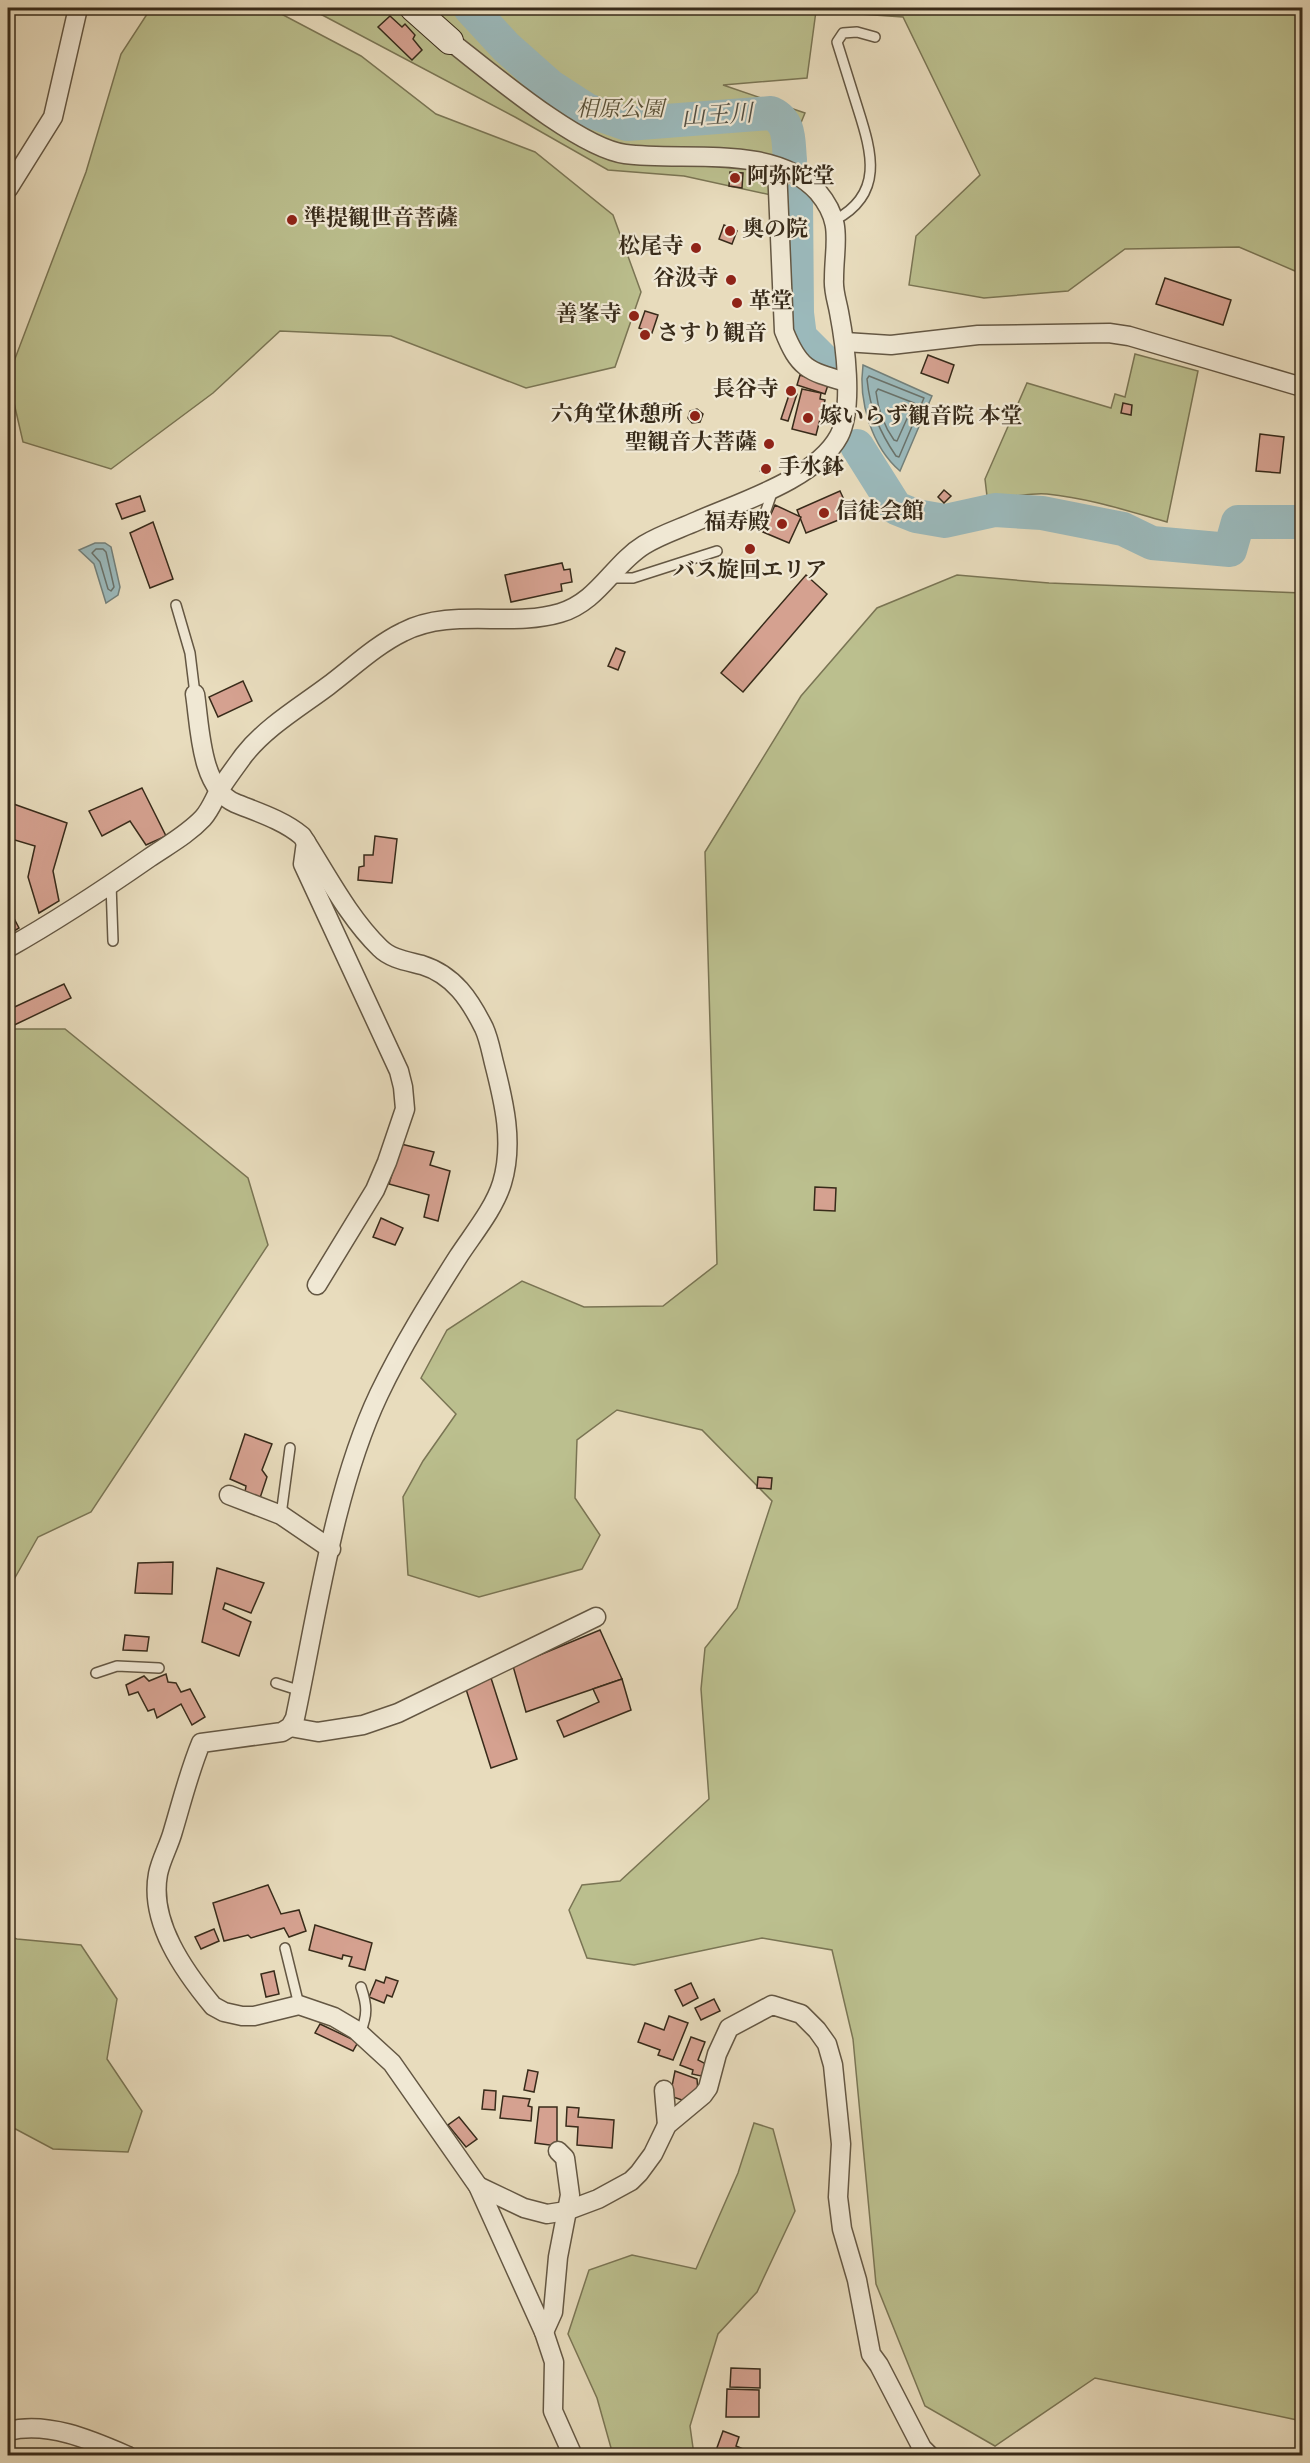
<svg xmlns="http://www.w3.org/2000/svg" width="1310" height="2463" font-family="'Sorts Mill Goudy','Noto Serif JP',serif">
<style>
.green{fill:#bbbf8e;stroke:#7a7554;stroke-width:1.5}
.water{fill:#9bb9bb;stroke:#73807b;stroke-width:1.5}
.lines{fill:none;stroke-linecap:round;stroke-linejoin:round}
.shore{stroke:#6a726a;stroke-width:1.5}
.river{stroke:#9bb9bb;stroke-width:34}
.building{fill:#d5a190;stroke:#382b1a;stroke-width:1.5}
.lane-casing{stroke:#645743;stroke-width:12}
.street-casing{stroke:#645743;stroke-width:21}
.secondary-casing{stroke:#382b1a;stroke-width:28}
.lane{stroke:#f0e8d4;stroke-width:9}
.street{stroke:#f0e8d4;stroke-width:18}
.secondary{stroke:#f0e8d4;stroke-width:26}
.poi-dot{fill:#8f2418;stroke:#f0e8d4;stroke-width:2}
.labels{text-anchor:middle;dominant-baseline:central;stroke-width:4.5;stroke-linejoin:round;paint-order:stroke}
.park-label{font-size:22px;font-style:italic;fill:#595037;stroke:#f0e8d4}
.poi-label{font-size:22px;font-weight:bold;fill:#382b1a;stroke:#f0e8d4;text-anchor:start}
.water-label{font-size:24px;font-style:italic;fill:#514e42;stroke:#f0e8d4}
</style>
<rect width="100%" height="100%" fill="#e8dcbd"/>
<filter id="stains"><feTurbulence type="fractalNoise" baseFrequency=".00333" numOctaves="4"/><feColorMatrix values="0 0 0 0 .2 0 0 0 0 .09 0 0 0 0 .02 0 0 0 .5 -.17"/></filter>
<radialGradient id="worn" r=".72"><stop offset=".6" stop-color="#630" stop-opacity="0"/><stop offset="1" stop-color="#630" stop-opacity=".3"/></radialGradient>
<g class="green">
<path d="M151 8H270L361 56 436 114 535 152 613 215 641 292 615 367 526 388 391 336 280 331 213 393 111 469 23 442 8 377 86 172 121 54Z"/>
<path d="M309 8H1302V274L1239 247 1125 249 1068 291 984 298 909 285 916 236 980 175 903 17 816 11 807 78 723 85 805 113 771 195 684 176 608 170 515 117Z"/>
<path d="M1135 354 1198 371 1167 522C1128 511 1088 498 1047 494 1027 492 1007 500 987 496L985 479 1027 383 1111 408 1115 394 1125 397Z"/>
<path d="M957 575 1049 583 1302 593V2421L1095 2378 995 2446 925 2406 876 2284 853 2039 832 1950 762 1938 634 1965 587 1958 569 1910 582 1885 620 1881 709 1799 701 1689 705 1648 737 1608 772 1501 702 1430 617 1410 577 1440 575 1498 600 1535 582 1569 479 1597 408 1575 403 1497 423 1461 456 1414 421 1378 447 1330 522 1281 584 1307 663 1306 717 1264 705 852 801 696 877 608Z"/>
<path d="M8 1029H65L248 1178 268 1245 91 1512 38 1537 8 1590Z"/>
<path d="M8 1936 17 1939 81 1945 117 1999 107 2059 142 2111 128 2152 53 2149 8 2125Z"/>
<path d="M754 2123 773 2129 795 2211 757 2292 718 2334 690 2426 694 2455H613L597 2398 568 2334 589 2270 632 2255 696 2269 738 2173Z"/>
</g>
<g class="water">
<path d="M863 365 932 396 900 471C872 447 858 401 863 365Z"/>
<path d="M95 543H105L111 547 120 587 118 595 106 603 94 564 79 550Z"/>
</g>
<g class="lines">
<g class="shore">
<path d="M869 376 924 398 899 457 896 456C879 431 870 409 867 379Z"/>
<path d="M878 389 914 403 897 441 894 440C884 426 878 409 876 392Z"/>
<path d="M103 549 106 552 114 587 111 591 108 589 100 562 92 553 96 549Z"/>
</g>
<g class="river">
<path d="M470 8 506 47 550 86 587 110 627 124 771 113C791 122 788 141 790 160"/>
<path d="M796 200 797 313 800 337 832 369"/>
<path d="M857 446 896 508 916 516 945 521 995 510 1042 513 1123 529 1152 543 1230 550 1238 522H1302"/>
</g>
</g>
<g class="building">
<path d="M390 16 402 27 405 24 415 35 413 39 422 50 412 60 378 27Z"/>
<path d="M730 172 743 173 742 188 729 186Z"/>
<path d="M724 225 737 231 732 244 719 239Z"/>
<path d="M1165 278 1231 300 1223 325 1156 304Z"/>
<path d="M645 311 658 315 652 333 639 328Z"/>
<path d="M928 355 954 365 948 383 921 373Z"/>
<path d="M800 375 828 385 825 394 797 385Z"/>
<path d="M802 389 821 393 820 399 825 400 816 435 792 429Z"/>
<path d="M790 392 797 394 788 421 781 419Z"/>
<path d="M1123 403 1132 405 1131 415 1121 413Z"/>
<path d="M697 409 703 414 700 422 692 423 688 418 690 411Z"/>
<path d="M1260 434 1284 437 1280 473 1256 471Z"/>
<path d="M766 463 771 467 765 475 760 471Z"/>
<path d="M944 490 951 496 944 503 938 497Z"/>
<path d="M840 491 851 515 806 533 797 510Z"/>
<path d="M140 496 145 511 122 519 116 504Z"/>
<path d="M775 505 801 517 789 543 763 532Z"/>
<path d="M153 522 173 579 150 588 130 533Z"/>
<path d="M562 563 564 570 570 569 572 582 561 584 562 591 511 602 505 575Z"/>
<path d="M806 575 827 594 743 692 721 673Z"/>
<path d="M616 648 625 652 618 670 608 666Z"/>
<path d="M243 681 252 701 218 717 209 697Z"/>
<path d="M142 788 166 836 146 845 130 821 102 836 89 811Z"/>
<path d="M8 802 67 823 53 871 59 901 39 913 28 877 35 846 8 838Z"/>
<path d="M375 836 397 839 392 883 358 880 359 867 364 866V855H373Z"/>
<path d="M8 907 19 928 8 935Z"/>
<path d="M64 984 71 998 8 1028V1010Z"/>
<path d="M401 1144 434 1152 430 1165 450 1171 438 1221 424 1217 429 1195 389 1184Z"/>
<path d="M815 1187 836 1188 835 1211 814 1210Z"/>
<path d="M381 1218 403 1228 395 1245 373 1237Z"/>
<path d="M245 1434 272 1444 262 1470 267 1477 260 1498 245 1492 246 1486 230 1479Z"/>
<path d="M758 1477 772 1478 771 1489 757 1488Z"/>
<path d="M173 1562 172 1594 135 1593 138 1563Z"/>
<path d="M217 1568 264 1583 251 1613 225 1603 223 1609 251 1622 239 1656 202 1642Z"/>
<path d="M600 1630 622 1679 526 1712 513 1666Z"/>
<path d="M125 1635 149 1637 147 1651 123 1650Z"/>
<path d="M166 1674 168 1682 176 1683 181 1692 190 1689 205 1717 192 1725 181 1704 157 1718 154 1709 148 1711 138 1692 129 1695 126 1685 144 1676 149 1681Z"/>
<path d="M491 1678 517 1759 491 1768 465 1686Z"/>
<path d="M622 1679 631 1710 564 1737 557 1721 599 1702 593 1689Z"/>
<path d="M268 1885 281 1914 299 1910 306 1931 289 1937 284 1928 251 1938 248 1935 224 1941 213 1903Z"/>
<path d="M315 1925 372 1943 365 1970 349 1966 352 1957 343 1955 342 1959 309 1950Z"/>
<path d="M214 1929 219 1941 201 1949 195 1937Z"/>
<path d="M274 1971 279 1994 266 1997 261 1974Z"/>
<path d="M386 1977 398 1981 392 1997 387 1995 384 2003 369 1997 376 1980 384 1983Z"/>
<path d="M691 1983 698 1998 683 2006 675 1990Z"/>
<path d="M714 1999 720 2011 701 2020 695 2008Z"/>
<path d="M669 2016 688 2023 673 2060 658 2055 660 2050 638 2042 645 2023 664 2030Z"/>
<path d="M320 2024 358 2042 353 2051 315 2033Z"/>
<path d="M691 2037 705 2042 698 2060 706 2064 701 2076 692 2074 693 2070 680 2065Z"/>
<path d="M528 2070 538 2072 534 2092 524 2090Z"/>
<path d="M675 2071 697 2079 698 2091 685 2101 670 2096Z"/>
<path d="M484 2090 496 2091 495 2110 482 2109Z"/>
<path d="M503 2096 530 2099 528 2106 532 2107 531 2121 500 2118Z"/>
<path d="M539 2107H557V2146L535 2143Z"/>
<path d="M567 2107 579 2108 578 2117 614 2120 612 2148 577 2145 578 2127 566 2126Z"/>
<path d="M459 2117 477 2139 466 2147 448 2125Z"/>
<path d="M731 2368 760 2369V2388L730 2387Z"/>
<path d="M727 2389 759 2390V2417H726Z"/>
<path d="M723 2431 739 2437 736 2446 743 2449 741 2456H714Z"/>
</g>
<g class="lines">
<defs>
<g id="lane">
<path d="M835 220C884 194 872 153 858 109 851 87 844 65 837 42L843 33 857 32 875 37"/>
<path d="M764 516 773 490"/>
<path d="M611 578H633L717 551"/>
<path d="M176 605 190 653 195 694"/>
<path d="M111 884 113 941"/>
<path d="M281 1515 290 1448"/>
<path d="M96 1673 117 1666 159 1668"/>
<path d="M276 1683 301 1691"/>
<path d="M285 1948 299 2005"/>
<path d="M360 2033C368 2015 367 2005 361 1987"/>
</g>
<g id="street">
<path d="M777 167 784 331C799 369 808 371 846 382"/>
<path d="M8 189 53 117 78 8"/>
<path d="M845 342 891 345 978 335 1109 333 1129 336 1302 387"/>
<path d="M195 694C200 726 200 788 235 803 257 812 283 820 302 836 326 873 348 917 380 948 391 959 407 961 422 965 454 975 470 1000 484 1028 489 1039 491 1051 494 1063 504 1102 514 1143 502 1183 494 1209 473 1234 458 1257 430 1301 402 1346 379 1394 334 1489 317 1614 295 1718L290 1727 282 1732 201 1743C189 1772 182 1801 173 1831 169 1846 161 1859 158 1874 149 1922 184 1971 213 2006L224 2012 242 2016H254L299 2005 334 2017 356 2030 392 2063 478 2186 544 2332 554 2362 553 2411 573 2456"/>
<path d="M306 842 303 864 399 1071 403 1087 405 1109 387 1162 375 1190 317 1285"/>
<path d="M8 948C56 921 103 890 149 858 168 845 187 835 203 818 211 809 214 799 220 789 227 778 236 766 244 755 266 727 300 707 328 686 352 668 376 645 403 632 451 607 510 628 560 613 598 602 613 564 644 545 660 535 679 529 697 521 740 502 816 479 839 436 854 408 845 343 839 312 837 301 833 290 834 279 834 243 844 223 818 192 774 143 685 162 625 154 579 148 490 72 450 41"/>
<path d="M229 1495 281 1515 331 1549"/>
<path d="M290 1727 318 1732 363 1725 398 1713 596 1617"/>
<path d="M664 2090 667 2125"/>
<path d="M478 2186 524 2208 547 2214 566 2211 598 2199 631 2181 639 2173 653 2154 667 2125 703 2095 708 2088 717 2054 729 2028 772 2005 801 2014 817 2030 827 2044 833 2065 841 2144 838 2197 842 2229 857 2280 871 2354 879 2365 922 2448 930 2456"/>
<path d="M544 2332 553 2312 558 2257 570 2195 565 2158 558 2151"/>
<path d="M8 2431C48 2421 91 2440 128 2456"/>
</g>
<path id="secondary" d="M413 8 450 41"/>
</defs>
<use href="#lane" class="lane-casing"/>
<use href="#street" class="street-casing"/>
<use href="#secondary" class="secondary-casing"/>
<use href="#lane" class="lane"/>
<use href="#street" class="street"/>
<use href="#secondary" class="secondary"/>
</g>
<g class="poi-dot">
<circle cx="735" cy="178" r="6"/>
<circle cx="292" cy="220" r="6"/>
<circle cx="730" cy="231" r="6"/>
<circle cx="696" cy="248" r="6"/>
<circle cx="731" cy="280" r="6"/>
<circle cx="737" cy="303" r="6"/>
<circle cx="634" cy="316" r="6"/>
<circle cx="645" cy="335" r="6"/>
<circle cx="791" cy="391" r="6"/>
<circle cx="695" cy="416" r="6"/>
<circle cx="808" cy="418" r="6"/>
<circle cx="769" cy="444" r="6"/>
<circle cx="766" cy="469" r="6"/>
<circle cx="824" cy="513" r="6"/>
<circle cx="782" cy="524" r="6"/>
<circle cx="750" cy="549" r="6"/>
</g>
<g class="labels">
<g class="park-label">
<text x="620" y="111">相原公園</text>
</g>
<g class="poi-label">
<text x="747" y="178">阿弥陀堂</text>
<text x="304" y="220">準提観世音菩薩</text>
<text x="742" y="231">奥の院</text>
<text x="684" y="248" text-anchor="end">松尾寺</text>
<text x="719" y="280" text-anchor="end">谷汲寺</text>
<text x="749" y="303">革堂</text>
<text x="622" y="316" text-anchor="end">善峯寺</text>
<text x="657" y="335">さすり観音</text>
<text x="779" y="391" text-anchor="end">長谷寺</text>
<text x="683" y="416" text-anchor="end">六角堂休憩所</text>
<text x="820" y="418">嫁いらず観音院 本堂</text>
<text x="757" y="444" text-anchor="end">聖観音大菩薩</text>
<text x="778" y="469">手水鉢</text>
<text x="836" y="513">信徒会館</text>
<text x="770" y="524" text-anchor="end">福寿殿</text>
<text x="750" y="572" text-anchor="middle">バス旋回エリア</text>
</g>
<g class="water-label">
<text transform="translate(717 117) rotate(-4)">山王川</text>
</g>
</g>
<rect width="1310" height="2463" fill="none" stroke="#e8dcbd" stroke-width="30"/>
<rect x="9" y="9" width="1292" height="2445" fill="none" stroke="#382b1a" stroke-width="3"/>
<rect x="15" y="15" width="1280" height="2433" fill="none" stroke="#382b1a" stroke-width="1.5"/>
<rect width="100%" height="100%" filter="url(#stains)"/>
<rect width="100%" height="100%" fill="url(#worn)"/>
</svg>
